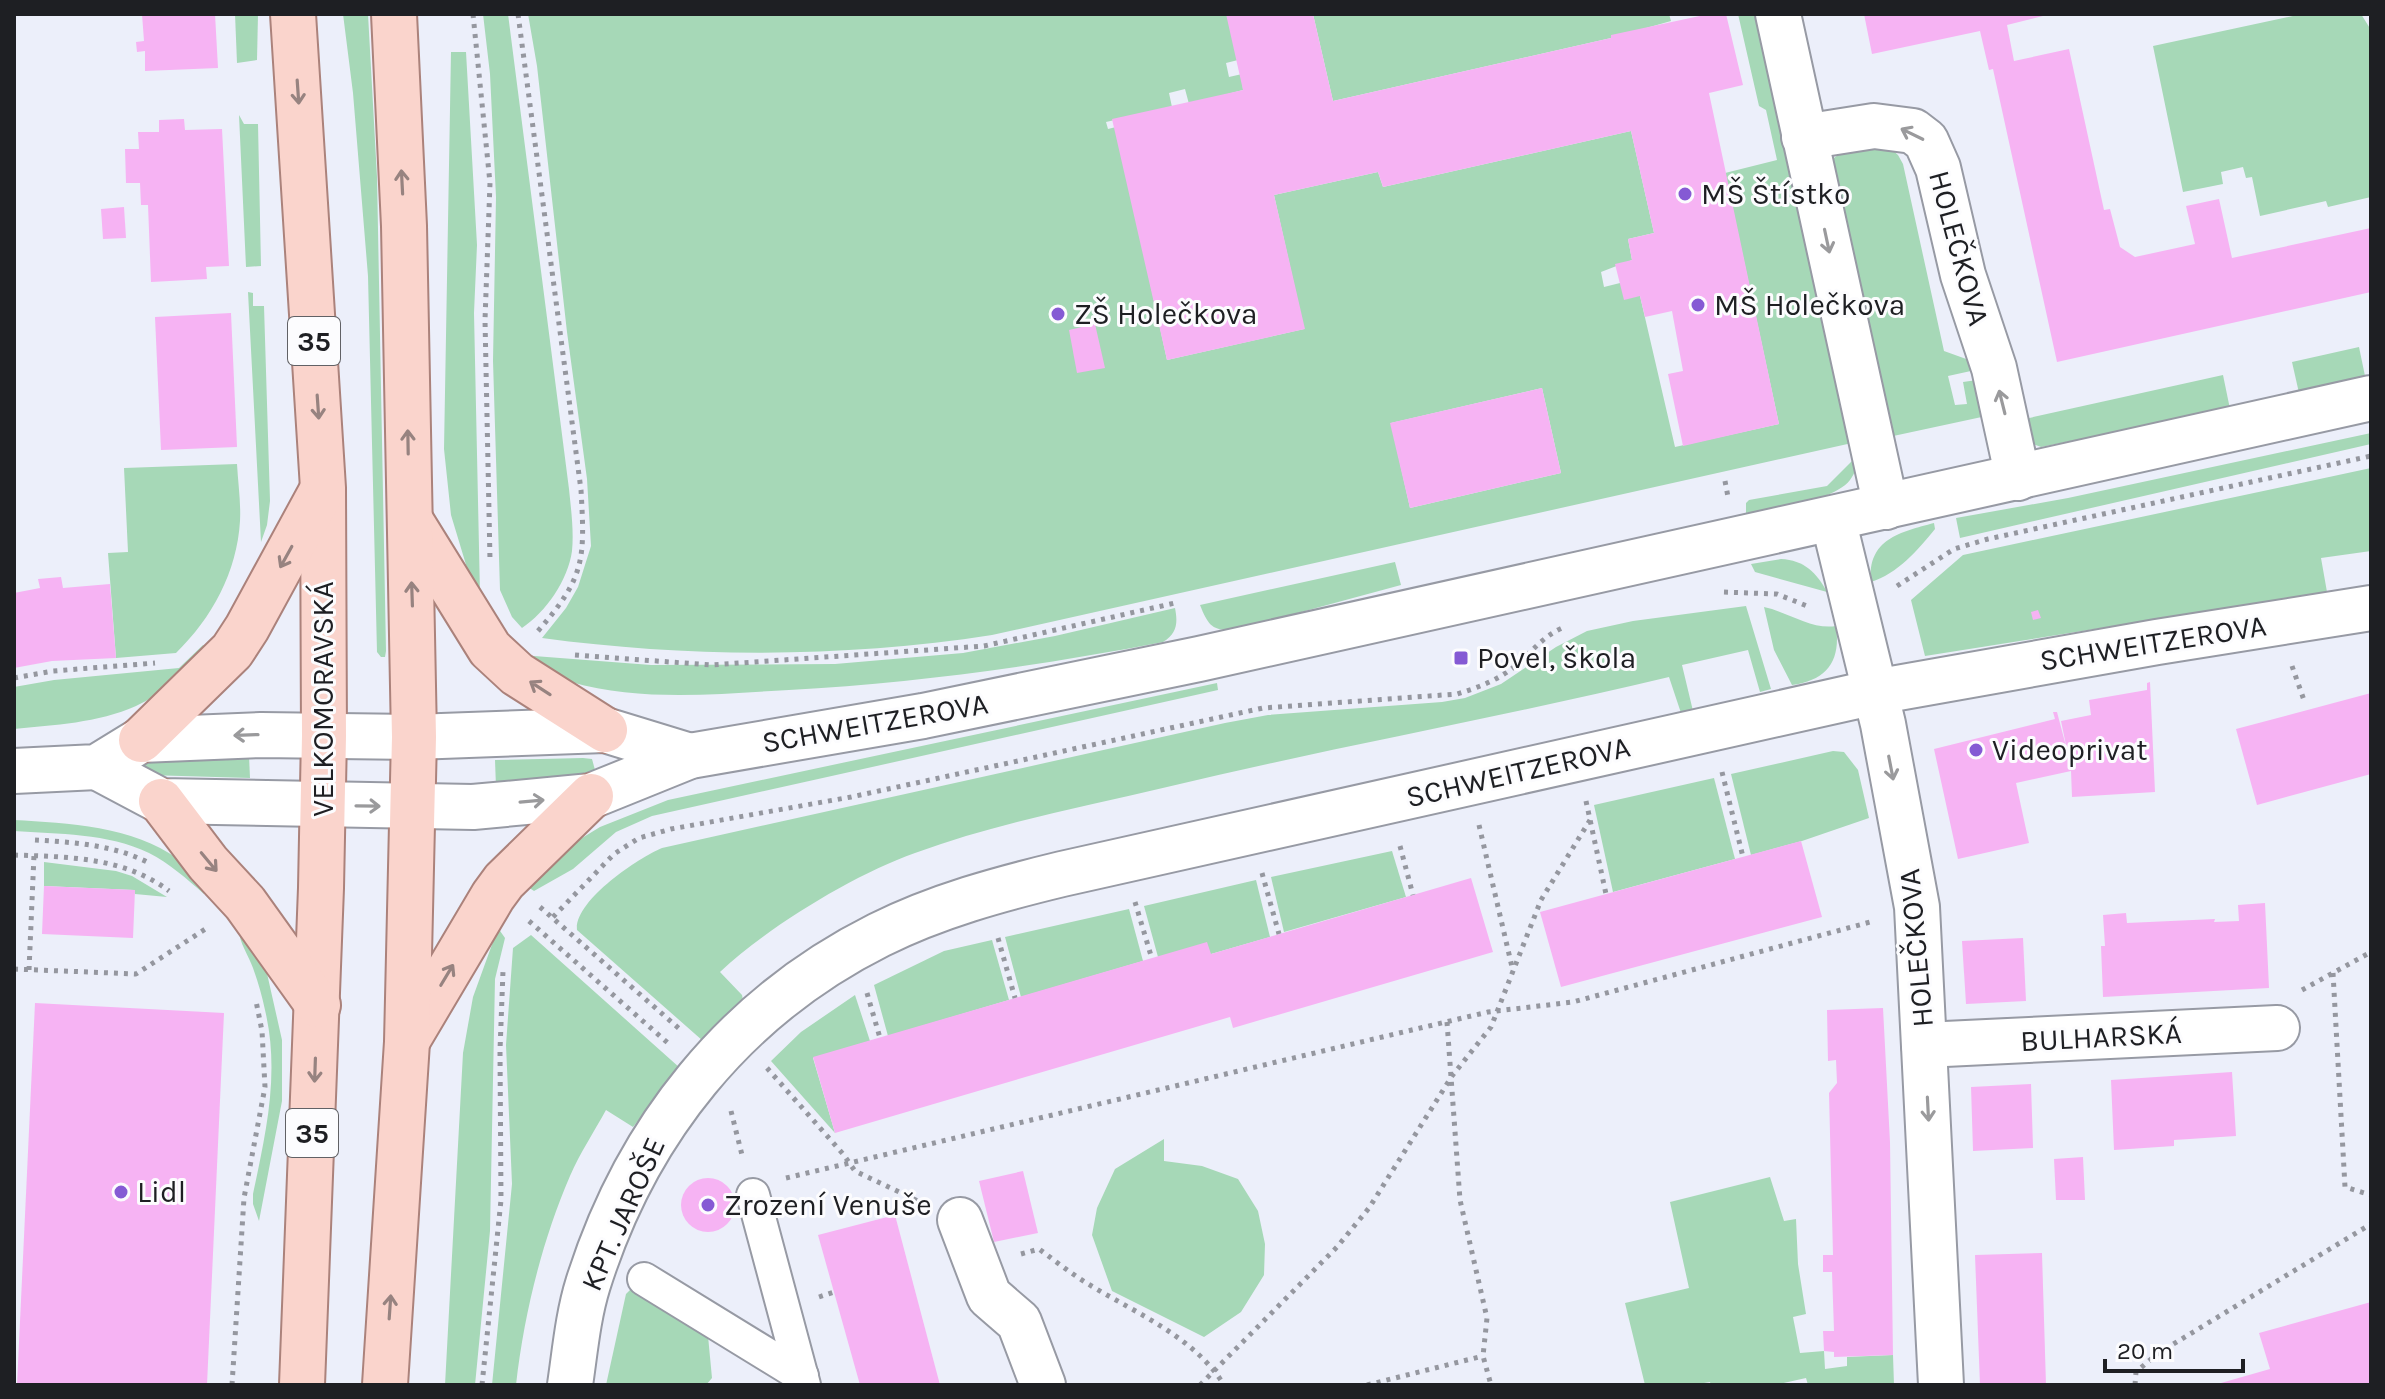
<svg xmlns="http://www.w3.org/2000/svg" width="2385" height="1399" font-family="Karla,sans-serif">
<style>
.green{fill:#a6d8b7;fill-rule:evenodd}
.building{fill:#f6b3f3}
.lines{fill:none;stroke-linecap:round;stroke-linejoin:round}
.pedestrian-casing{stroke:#979aa4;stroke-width:36}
.minor-casing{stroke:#979aa4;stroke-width:48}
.tertiary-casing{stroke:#979aa4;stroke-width:48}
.primary-casing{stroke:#ab827b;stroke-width:48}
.path{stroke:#95979f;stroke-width:5;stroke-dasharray:4 6;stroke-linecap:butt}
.pedestrian{stroke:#fff;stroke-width:32}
.minor{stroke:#fff;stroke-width:44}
.tertiary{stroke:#fff;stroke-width:44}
.primary{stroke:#fad4cc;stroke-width:44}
.oneway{stroke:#978380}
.oneway2{stroke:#9a9a9c}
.poi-dot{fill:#855ad4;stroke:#fcfcfe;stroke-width:3}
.labels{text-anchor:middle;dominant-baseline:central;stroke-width:6;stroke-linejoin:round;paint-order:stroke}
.shield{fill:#fcfcfe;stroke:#616165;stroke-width:2}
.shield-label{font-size:28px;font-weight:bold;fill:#1e1f23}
.poi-label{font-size:30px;fill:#1e1f23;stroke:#fcfcfe;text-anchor:start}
.street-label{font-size:30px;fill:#1e1f23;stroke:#fcfcfe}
</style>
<rect width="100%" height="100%" fill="#eceffa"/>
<g class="green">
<path d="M235 14H258L257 60 237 63Z"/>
<path d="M343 14H368L377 177 386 651 385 657H381L377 652 368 276 353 93Z"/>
<path d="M483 14H508L569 489C571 509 574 531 572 551 568 580 546 612 522 628L512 617 500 590 493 361 496 197 490 74Z"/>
<path d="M528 14H1228L1238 60 1226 63 1229 77 1242 74 1243 90 1189 104 1185 89 1169 93 1172 107 1106 122 1108 129 1116 127 1167 360 1304 329 1274 195 1378 172 1383 187 1631 131 1654 233 1628 239 1632 260 1601 272 1604 287 1620 283 1640 296 1675 447 1779 424 1725 173 1777 160 1766 110 1759 106 1738 14H1762L1861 441 992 635C844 658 690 658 542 638L566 608 578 587 591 546 587 479 567 332 537 66ZM1542 388 1561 473 1410 508 1391 423Z"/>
<path d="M1313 14H1669L1671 21 1611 38 1333 101Z"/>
<path d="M2302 14H2361L2371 30V197L2328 207 2326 201 2260 216 2252 177 2246 178 2243 167 2221 172 2223 184 2183 192 2153 46Z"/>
<path d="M451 52H466L477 245 474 313 480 595 467 568 451 515 444 449Z"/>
<path d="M239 115 244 124H258L261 266 246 267Z"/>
<path d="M1888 146 1898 155 1903 164 1944 351 1969 360 1980 369 1948 376 1955 405 1967 404 1963 382 1984 379 1991 415 1884 438 1828 164C1844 145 1864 148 1888 146Z"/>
<path d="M248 292 253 293V306H264L270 501 267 525 261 542Z"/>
<path d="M2359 347 2365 376 2299 393 2292 362Z"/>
<path d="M2223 375 2230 409 2041 447 2033 444 2020 420Z"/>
<path d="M2371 433V444L1960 538 1956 518 2068 498Z"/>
<path d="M1858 455C1857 465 1856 472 1850 480 1834 501 1772 510 1746 513V503L1749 500 1827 486Z"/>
<path d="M237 464C238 483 241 502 240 521 237 572 212 618 176 653L116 658 108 553 128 552 124 468Z"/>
<path d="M2371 468V551L2321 558 2327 592 1925 656 1911 600 1963 555Z"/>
<path d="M1934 523 1935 529C1918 550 1897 574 1871 582 1867 539 1901 532 1934 523Z"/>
<path d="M1781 559C1804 560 1817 573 1827 592L1755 572 1751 564Z"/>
<path d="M1395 562 1401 585 1239 629C1214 632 1209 628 1200 605Z"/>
<path d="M1746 606 1771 689 1760 692 1748 650 1682 665 1693 711 1681 713 1669 677C1503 717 1334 747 1167 787 1083 807 996 823 915 853 853 875 768 927 720 972L742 995 743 1000 703 1041 577 930C574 901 638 858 662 848L1225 723 1268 715 1442 702 1465 698 1501 684 1556 647 1587 631 1633 621Z"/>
<path d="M1764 607C1788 612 1812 630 1836 626 1841 661 1827 680 1792 685L1774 650Z"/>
<path d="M1175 608C1178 623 1177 634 1163 642 1039 666 915 683 789 690 717 694 641 702 571 682 557 678 545 670 533 663L534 656 651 665 835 664 963 653 1055 636Z"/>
<path d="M203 645 209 649C186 669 163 694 136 706 98 723 54 725 14 729V687L54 680 179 668Z"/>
<path d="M1217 683 1218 690 652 816 616 832 573 869 534 891 528 887 569 846 600 827 668 800Z"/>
<path d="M1833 751 1844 752 1858 770 1869 818 1802 841 1751 855 1731 774Z"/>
<path d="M249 756 250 778 147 775 142 768 146 760Z"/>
<path d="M583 758 592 759 595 770 591 774 496 787 495 760Z"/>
<path d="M1714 778 1735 859 1613 892 1594 805Z"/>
<path d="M14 820C68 823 133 826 178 859 190 867 201 878 212 887L204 894C187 879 169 863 149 853 108 833 58 834 14 831Z"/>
<path d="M1392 851 1406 897 1284 932 1271 877Z"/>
<path d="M44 862 116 871 132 876 167 897 135 894 134 890 44 886Z"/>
<path d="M1256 880 1270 937 1211 954 1158 957 1144 906Z"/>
<path d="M1129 909 1143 961 1021 997 1005 937Z"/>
<path d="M239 928 266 969 282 1040V1101L259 1221 253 1204V1194C266 1132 280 1073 265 1010 262 996 258 982 253 968 249 956 238 941 239 928Z"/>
<path d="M498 928 505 938 495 979 490 1231 475 1385H445L463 1053 473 997Z"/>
<path d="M531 935 680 1068 633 1127 606 1110C594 1132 580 1153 570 1176 542 1241 524 1314 516 1385H492L512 1184 506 1045 513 948Z"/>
<path d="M992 940 1009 1000 888 1036 874 985 944 951Z"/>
<path d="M855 995 870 1041 813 1058 835 1133 771 1061 801 1032Z"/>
<path d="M1164 1139V1161L1202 1166 1238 1179 1258 1211 1265 1244 1264 1275 1241 1312 1204 1337 1112 1291 1092 1235 1097 1208 1115 1169Z"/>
<path d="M1770 1177 1784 1221 1796 1219 1798 1264 1806 1314 1793 1317 1800 1353 1824 1351 1825 1369 1847 1366V1357L1893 1355 1894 1385H1808L1806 1378 1774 1385H1711L1710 1382 1692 1385H1645L1625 1303 1689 1288 1670 1202Z"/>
<path d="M630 1290H636L708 1336 712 1378 706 1385H606L626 1294Z"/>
</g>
<g class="building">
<path d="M142 14H215L218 68 145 71V51L137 52 136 42 144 41Z"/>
<path d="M1226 14H1313L1333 101 1611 38V35L1709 14H1726L1743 85 1709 93 1779 424 1683 446 1668 374 1683 371 1672 311 1645 317 1640 296 1624 300 1615 264 1632 260 1628 239 1654 233 1631 131 1383 187 1378 172 1274 195 1305 329 1167 360 1112 119 1243 90Z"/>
<path d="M1864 14H2051L2007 25 2014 61 2069 49 2104 210 2110 209 2120 247 2135 257 2195 244 2186 206 2219 199 2232 258 2371 228V292L2057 362 1993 69 1989 70 1980 31 1872 54Z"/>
<path d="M184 119 185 130 222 129 229 266 206 267 207 279 151 282 148 205H141L140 183H126L125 149H139L138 132H159V120Z"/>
<path d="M124 207 126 238 103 239 101 209Z"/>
<path d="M231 313 237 447 161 450 155 317Z"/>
<path d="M1095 324 1105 368 1077 373 1069 330Z"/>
<path d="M1542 388 1561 473 1410 508 1390 423Z"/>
<path d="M61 577 63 588 110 584 116 658 52 661 14 668V593L40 588 38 579Z"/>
<path d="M2038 610 2041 618 2033 620 2031 612Z"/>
<path d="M2150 682 2155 792 2072 797 2071 771 2016 783 2029 843 1958 859 1934 749 2055 719 2053 712H2057L2067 750 2061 721 2091 715 2089 700 2147 690V683Z"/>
<path d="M2371 693V774L2257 805 2236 729Z"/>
<path d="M1801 841 1822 917 1561 987 1540 912Z"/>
<path d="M1471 878 1493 952 1233 1028 1230 1017 835 1133 813 1057 1207 942 1211 954Z"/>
<path d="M44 886 135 890 133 938 42 934Z"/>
<path d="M2265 903 2269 988 2103 997 2101 946H2105L2103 915 2126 913 2127 923 2215 919 2214 922 2239 921 2238 905Z"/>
<path d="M2023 938 2026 1001 1966 1004 1962 941Z"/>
<path d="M35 1003 224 1013 207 1385H17Z"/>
<path d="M1883 1008 1890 1142 1893 1355 1834 1357V1352L1824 1351 1823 1331H1834L1832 1272H1823V1255H1833L1829 1093 1837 1083 1836 1060 1828 1061 1827 1010Z"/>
<path d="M2232 1072 2236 1136 2174 1140V1146L2114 1150 2111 1080Z"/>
<path d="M2031 1084 2033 1148 1973 1151 1971 1087Z"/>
<path d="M2083 1157 2085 1200H2056L2054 1159Z"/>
<path d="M1023 1171 1038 1233 994 1242 979 1181Z"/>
<circle cx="708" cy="1205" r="27"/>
<path d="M895 1215 940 1385H860L818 1235Z"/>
<path d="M2042 1253 2046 1385H1980L1975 1255Z"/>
<path d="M2371 1302V1383L2214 1385 2270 1369 2259 1333Z"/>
</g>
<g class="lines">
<defs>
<g id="pedestrian">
<path d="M753 1195 804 1385"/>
<path d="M644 1279 802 1376"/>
</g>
<g id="minor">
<path d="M1778 14 1886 507"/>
<path d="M1804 137 1874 126 1913 131 1926 141 1938 168 1963 275 1994 368 2018 478"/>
<path d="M1833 519 1883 724 1917 907 1941 1385"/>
<path d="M1924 1045 2277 1028"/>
<path d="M960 1220 989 1296 1019 1322 1043 1385"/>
<path d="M570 1385C575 1351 578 1316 588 1284 636 1131 735 1007 879 935 937 906 1000 889 1062 874L1875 692 2157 642 2371 608"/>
</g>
<g id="tertiary">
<path d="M97 767 161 801 473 807 591 796 690 756 923 716 1199 659 2371 398"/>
<path d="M14 771 97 767 141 740 261 735 414 737 605 730 690 756"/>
</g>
<g id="primary">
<path d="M293 14 323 488 324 736 321 888 302 1385"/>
<path d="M412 523 490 649 517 674 605 730"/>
<path d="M141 740 232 651 247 628 320 494"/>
<path d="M161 801 208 863 245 903 318 1005"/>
<path d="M410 1036 493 896 504 881 591 796"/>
<path d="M385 1385 407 1042 414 737 404 226 394 14"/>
</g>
</defs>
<use href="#pedestrian" class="pedestrian-casing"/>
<use href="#minor" class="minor-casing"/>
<use href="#tertiary" class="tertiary-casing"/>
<use href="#primary" class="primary-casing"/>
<g class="path">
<path d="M473 14 490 183 485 320 490 560"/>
<path d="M518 14 581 490C585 560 585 577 538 631"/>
<path d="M1725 481 1728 497"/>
<path d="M1897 586 1954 549 1988 539 2371 456"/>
<path d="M1724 592 1777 594 1807 606"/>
<path d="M575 655 711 665 984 646 1175 603"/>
<path d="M2292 666 2305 703"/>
<path d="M14 678 53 671 155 663"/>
<path d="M1722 772 1743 857"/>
<path d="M1586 801 1606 894"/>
<path d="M1479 825 1512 967"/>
<path d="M35 840C72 842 113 845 147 862"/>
<path d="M1400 846 1413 895"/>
<path d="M14 855C69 857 124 857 169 891"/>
<path d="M1262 873 1279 934"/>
<path d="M1135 902 1152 959"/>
<path d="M540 907 683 1032"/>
<path d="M553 917 614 854 639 838 671 829 851 797 1263 708 1457 694C1477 688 1498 680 1514 667 1531 653 1542 637 1562 628"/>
<path d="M529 921 669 1044"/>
<path d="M998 938 1015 998"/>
<path d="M14 969 136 974 207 928"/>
<path d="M29 970 34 855"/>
<path d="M2333 973 2345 1187 2371 1195"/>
<path d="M2302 990 2371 952"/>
<path d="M867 993 880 1038"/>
<path d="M1447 1022 1460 1200 1487 1318 1483 1356 1491 1385"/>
<path d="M767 1068 843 1154 855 1171 918 1201"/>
<path d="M731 1111 743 1159"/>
<path d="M786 1178 1488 1012 1573 1002 1874 921"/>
<path d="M1021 1254 1039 1249C1054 1260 1069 1272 1085 1282 1133 1312 1194 1336 1224 1385"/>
<path d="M819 1297 834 1292"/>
<path d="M232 1385 244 1198 265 1087 262 1031 256 1001"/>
<path d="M482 1385 501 1200 500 1050 503 971"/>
<path d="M1200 1385 1337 1247 1369 1208 1452 1076 1491 1027 1541 900 1590 820"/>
<path d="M1367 1385 1483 1356"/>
<path d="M2135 1385 2136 1372 2157 1354 2371 1224"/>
</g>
<use href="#pedestrian" class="pedestrian"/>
<use href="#minor" class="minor"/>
<use href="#tertiary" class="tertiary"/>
<use href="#primary" class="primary"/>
</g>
<defs><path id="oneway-shaft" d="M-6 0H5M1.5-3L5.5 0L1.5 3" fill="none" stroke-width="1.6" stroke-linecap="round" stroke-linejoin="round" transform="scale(2)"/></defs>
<g class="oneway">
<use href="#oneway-shaft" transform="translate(298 92) rotate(86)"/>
<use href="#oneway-shaft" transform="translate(402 182) rotate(-93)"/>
<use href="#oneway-shaft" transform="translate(318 407) rotate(86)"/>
<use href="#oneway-shaft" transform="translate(408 442) rotate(-91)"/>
<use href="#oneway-shaft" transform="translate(286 557) rotate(119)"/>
<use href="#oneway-shaft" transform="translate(412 594) rotate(-92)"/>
<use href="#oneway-shaft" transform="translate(540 688) rotate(-147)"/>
<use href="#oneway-shaft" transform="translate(209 862) rotate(50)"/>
<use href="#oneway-shaft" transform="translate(447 975) rotate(-59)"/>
<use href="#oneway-shaft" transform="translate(315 1070) rotate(92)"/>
<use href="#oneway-shaft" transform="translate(390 1307) rotate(-86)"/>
</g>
<g class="oneway2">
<use href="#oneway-shaft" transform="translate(1912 134) rotate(-154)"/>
<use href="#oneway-shaft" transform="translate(1827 241) rotate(78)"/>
<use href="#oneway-shaft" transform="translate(2002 402) rotate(-104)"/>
<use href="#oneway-shaft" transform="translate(246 735) rotate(178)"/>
<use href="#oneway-shaft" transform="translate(1891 768) rotate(79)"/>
<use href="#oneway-shaft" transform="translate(532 801) rotate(-5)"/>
<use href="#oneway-shaft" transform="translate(368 806) rotate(1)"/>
<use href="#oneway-shaft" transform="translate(1928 1109) rotate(87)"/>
</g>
<g class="poi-dot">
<circle cx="1685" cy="194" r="8"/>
<circle cx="1698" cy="305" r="8"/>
<circle cx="1058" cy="314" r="8"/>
<rect x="1453" y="650" width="16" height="16" rx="4"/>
<circle cx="1976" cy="750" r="8"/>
<circle cx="121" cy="1192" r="8"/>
<circle cx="708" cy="1205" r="8"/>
</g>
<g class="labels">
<g class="shield">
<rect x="288" y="317" width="52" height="48" rx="6"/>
<rect x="286" y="1109" width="52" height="48" rx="6"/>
</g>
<g class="shield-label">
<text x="314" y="341">35</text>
<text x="312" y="1133">35</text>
</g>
<g class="poi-label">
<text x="1701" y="194">MŠ Štístko</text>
<text x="1714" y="305">MŠ Holečkova</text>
<text x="1074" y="314">ZŠ Holečkova</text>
<text x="1477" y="658">Povel, škola</text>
<text x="1992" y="750">Videoprivat</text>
<text x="137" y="1192">Lidl</text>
<text x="724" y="1205">Zrození Venuše</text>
</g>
<g class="street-label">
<text transform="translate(1959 248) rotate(75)">HOLEČKOVA</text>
<text transform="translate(2153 643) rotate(-9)">SCHWEITZEROVA</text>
<text transform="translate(323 699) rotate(-90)">VELKOMORAVSKÁ</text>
<text transform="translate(875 723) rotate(-10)">SCHWEITZEROVA</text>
<text transform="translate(1518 772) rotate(-13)">SCHWEITZEROVA</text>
<text transform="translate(1916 948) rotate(-95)">HOLEČKOVA</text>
<text transform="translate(2101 1037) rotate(-3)">BULHARSKÁ</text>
<text transform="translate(623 1214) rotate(-66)">KPT. JAROŠE</text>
</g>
</g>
<rect width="2385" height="1399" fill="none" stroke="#1e1f23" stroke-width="32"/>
<path d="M2105 1359v12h138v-12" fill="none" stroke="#1e1f23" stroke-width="4"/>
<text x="2117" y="1359" font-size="24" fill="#1e1f23" stroke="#fcfcfe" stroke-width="6" paint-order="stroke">20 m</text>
</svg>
